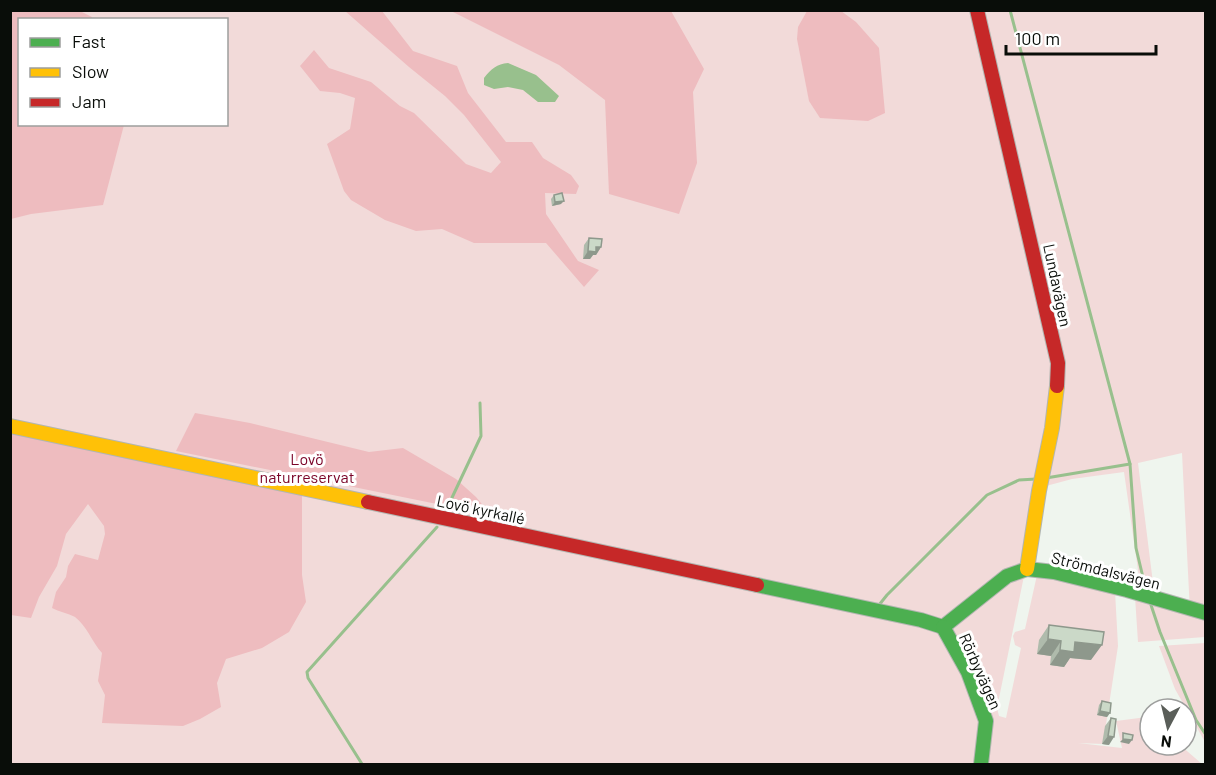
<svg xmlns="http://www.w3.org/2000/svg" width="1216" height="775" font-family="Barlow,sans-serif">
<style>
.green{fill:#f2dad9;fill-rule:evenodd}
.forest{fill:#eebcbf}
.water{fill:#98c08d}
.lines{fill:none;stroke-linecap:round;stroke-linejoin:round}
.stream{stroke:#98c08d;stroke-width:3}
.fast-casing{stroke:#b2b6b1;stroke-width:16}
.slow-casing{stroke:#b2b6b1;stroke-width:16}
.jam-casing{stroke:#b2b6b1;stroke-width:16}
.fast{stroke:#4caf50;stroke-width:14}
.slow{stroke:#ffc107;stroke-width:14}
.jam{stroke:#c62828;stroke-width:14}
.wall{fill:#afbbac}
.shaded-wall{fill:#8e988c}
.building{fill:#cbd9c8;stroke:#8e988c;stroke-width:1.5}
.labels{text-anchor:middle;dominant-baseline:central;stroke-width:6;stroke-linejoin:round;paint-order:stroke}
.street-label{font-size:16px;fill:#090d09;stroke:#fff}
.park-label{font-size:16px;fill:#7a0428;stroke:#fff}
</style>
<rect width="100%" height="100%" fill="#eff5ee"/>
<g class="green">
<path d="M10 11H1205V637L1138 642 1135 597 1190 612 1182 453 1138 463 1154 591 1140 584 1124 472 1072 479 1046 486 1024 576 997 708 999 716 1006 718 1021 648 1015 645 1013 636 1015 632 1025 629 1037 575 1115 591 1118 646 1103 744 1078 743 1122 748 1116 721 1147 717 1150 719V745H1180L1202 764H11ZM20 20H226V124H20Z"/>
<path d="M1205 643H1206L1205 742 1175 689 1159 646Z"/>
</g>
<g class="forest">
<path d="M11 10 80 11 92 17 91 20H20V124L124 125 103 205 31 214 11 219Z"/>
<path d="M345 11H382L413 51 457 66 468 93 506 142H532L543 158 571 175 579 186 576 194 545 193 546 214 578 261 599 270 584 287 546 243H474L442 229 416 231 385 220 351 200 344 191 327 144 350 129 355 98 340 93 320 91 300 66 314 50 329 68 371 82 400 106 414 113 466 164 491 173 501 162 464 115 445 96 409 67Z"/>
<path d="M451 11H671L704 69 693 92 697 163 679 214 609 194 605 100 559 65Z"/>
<path d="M807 11H841L856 22 879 48 885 113 868 121 820 118 809 101 797 39 798 27Z"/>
<path d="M195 413 250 423 369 452 403 448 456 479 476 497 491 515 176 451Z"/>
<path d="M10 429 302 494V575L306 602 289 632 262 648 226 659 217 683 221 707 200 719 183 726 102 723 105 695 98 681 102 653C92 642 87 626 75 617 68 613 59 612 52 608L56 592 66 577 68 566 75 554 98 560 105 534 104 526 88 504 66 534 57 566 39 597 31 618 11 615Z"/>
</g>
<path class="water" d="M508 63 536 75 559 96 555 102H538L523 90 508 87 494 89 484 85V78C491 69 497 64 508 63Z"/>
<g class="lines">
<g class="stream">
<path d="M1010 10 1130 464 1136 548 1146 590"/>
<path d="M1046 478 1130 464"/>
<path d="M449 504 481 436 480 403"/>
<path d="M1150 602 1160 632 1196 720 1206 735"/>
<path d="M879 605 887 595 987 495 1019 480 1036 479"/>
<path d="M362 764 308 678 307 672 437 527"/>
</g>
<defs>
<g id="fast">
<path d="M757 585 921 620 943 627"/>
<path d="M943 627 1007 576 1027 569 1054 572 1127 590 1206 613"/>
<path d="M943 627 968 672 986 721 981 764"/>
</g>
<g id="slow">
<path d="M10 426 368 502"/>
<path d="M1027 569 1039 491 1052 428 1057 386"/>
</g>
<g id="jam">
<path d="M977 10 1058 363 1057 386"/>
<path d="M368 502 757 585"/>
</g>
</defs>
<use href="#fast" class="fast-casing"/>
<use href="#slow" class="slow-casing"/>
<use href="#jam" class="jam-casing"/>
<use href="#fast" class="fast"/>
<use href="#slow" class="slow"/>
<use href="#jam" class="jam"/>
</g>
<g class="wall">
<path d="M554 195 561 204 552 206 551 199Z"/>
<path d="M589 238 601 247 596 255H593L590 259H583L584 245Z"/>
<path d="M1049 625 1091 660 1070 658 1064 667 1050 665 1051 656 1037 654 1039 640Z"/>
<path d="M1102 701 1110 713 1107 717 1097 715 1099 705Z"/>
<path d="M1111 718 1109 745 1102 744 1105 726Z"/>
</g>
<g class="shaded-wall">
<path d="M564 201 561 204 552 206 555 202Z"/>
<path d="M596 247H601L596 255H593L590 259H583L588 251Z"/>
<path d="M1048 639 1061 641 1051 656 1037 654Z"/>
<path d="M1075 642 1102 645 1091 660 1070 658 1064 667 1050 665 1060 650Z"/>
<path d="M1100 711 1110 713 1107 717 1097 715Z"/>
<path d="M1108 736 1114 737 1109 745 1102 744Z"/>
<path d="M1123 739 1132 740 1129 744 1120 742Z"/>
</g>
<g class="building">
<path d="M562 193 564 201 555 202 554 195Z"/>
<path d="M589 238 602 239 601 247H596V252L588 251Z"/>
<path d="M1049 625 1104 632 1102 645 1075 642 1074 652 1060 650 1061 641 1048 639Z"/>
<path d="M1102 701 1111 703 1110 713 1100 711Z"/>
<path d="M1111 718 1116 719 1114 737 1108 736Z"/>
<path d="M1123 733 1133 735 1132 740 1123 739Z"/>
</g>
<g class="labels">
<g class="street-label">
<text transform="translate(1058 285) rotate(78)">Lundavägen</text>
<text transform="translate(481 509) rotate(12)">Lovö kyrkallé</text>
<text transform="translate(1106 570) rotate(14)">Strömdalsvägen</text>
<text transform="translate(981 671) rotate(66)">Rörbyvägen</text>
</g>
<g class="park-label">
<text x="307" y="458">Lovö<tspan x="307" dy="18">naturreservat</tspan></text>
</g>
</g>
<rect width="1216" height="775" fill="none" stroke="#090d09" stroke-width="24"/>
<rect x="18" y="18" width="210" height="108" fill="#ffffff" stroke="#9d9e9d" stroke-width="1.5"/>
<rect x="30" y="38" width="30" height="9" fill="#4caf50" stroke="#9d9e9d" stroke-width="1.5"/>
<text x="72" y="48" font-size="18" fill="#090d09">Fast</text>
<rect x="30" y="68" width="30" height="9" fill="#ffc107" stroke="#9d9e9d" stroke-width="1.5"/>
<text x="72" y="78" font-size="18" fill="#090d09">Slow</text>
<rect x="30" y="98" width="30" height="9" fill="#c62828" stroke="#9d9e9d" stroke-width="1.5"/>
<text x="72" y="108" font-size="18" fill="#090d09">Jam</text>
<g transform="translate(1168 727) rotate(187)"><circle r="28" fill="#ffffff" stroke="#9d9e9d" stroke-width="1.5"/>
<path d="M0-4.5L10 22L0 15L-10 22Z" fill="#5a5e59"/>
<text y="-9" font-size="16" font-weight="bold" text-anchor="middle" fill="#090d09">N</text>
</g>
<path d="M1006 45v9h150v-9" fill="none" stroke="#090d09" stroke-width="3"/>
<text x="1015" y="45" font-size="18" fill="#090d09" stroke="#ffffff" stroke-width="4.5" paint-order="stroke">100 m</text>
</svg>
